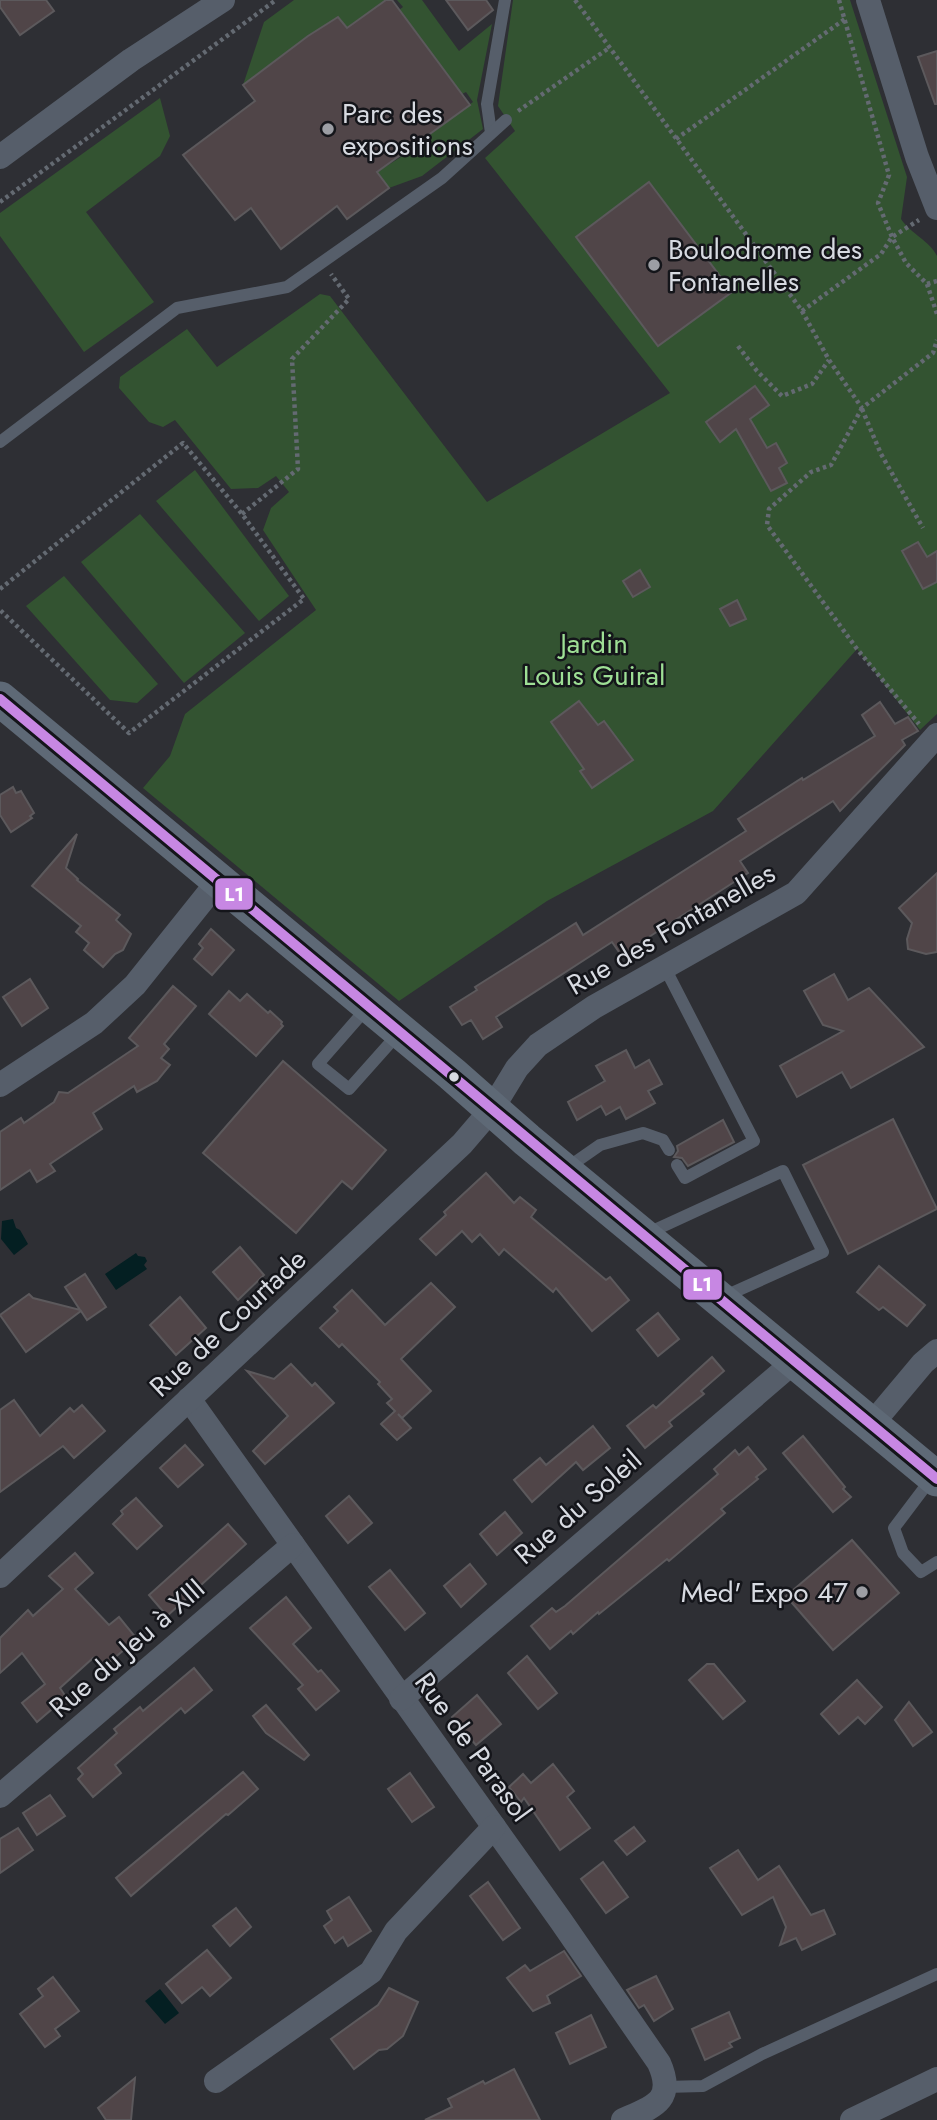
<svg xmlns="http://www.w3.org/2000/svg" width="937" height="2120" font-family="Jost,sans-serif">
<style>
.green{fill:#335331}
.water{fill:#041f22}
.building{fill:#504548;stroke:#5c595c;stroke-width:2}
.lines{fill:none;stroke-linecap:round;stroke-linejoin:round}
.path{stroke:#646a72;stroke-width:4.5;stroke-dasharray:3.5 3.5;stroke-linecap:butt}
.lane{stroke:#565e6a;stroke-width:12}
.street{stroke:#565e6a;stroke-width:24}
.secondary{stroke:#5e6976;stroke-width:35}
.bus-1-casing{stroke:#14151a;stroke-width:16}
.bus-1{stroke:#c787e3;stroke-width:10}
.poi-dot{fill:#9c9ea4;stroke:#14151a;stroke-width:2.5}
.bus-dot{fill:#d7dae1;stroke:#14151a;stroke-width:2.5}
.labels{text-anchor:middle;dominant-baseline:central;stroke-width:5;stroke-linejoin:round;paint-order:stroke}
.poi-label{font-size:28px;fill:#d7dae1;stroke:#14151a;text-anchor:start}
.park-label{font-size:28px;fill:#9edf95;stroke:#14151a}
.street-label{font-size:28px;fill:#d7dae1;stroke:#14151a}
.line-badge{stroke:#14151a;stroke-width:2.5}
.badge-label{font-size:19px;text-anchor:middle;font-weight:bold;fill:#fff}
</style>
<rect width="100%" height="100%" fill="#2e2f34"/>
<g class="green">
<path d="M294 0H386L352 24 350 32 338 17 309 35 243 85 264 22Z"/>
<path d="M397 0H422L459 51 492 24 477 100 483 129 422 176 389 188 377 172 401 157 398 153 403 149 406 153 473 102 466 92 462 94 399 10 403 7Z"/>
<path d="M513 0H850L907 177 901 219C911 234 930 241 937 256V714L920 730 857 649 713 811 547 901 399 1001 143 788 170 756 185 714 316 610 263 530 271 508 289 492 276 476 258 488 231 489 175 420 163 427 149 422 119 388 120 377 187 329 217 367 320 294 330 296 487 502 670 393 485 158 515 131 498 106Z"/>
<path d="M160 98 170 136 160 156 86 212 154 302 84 352 0 236V213Z"/>
<path d="M195 470 289 596 259 621 156 501Z"/>
<path d="M140 514 245 633 184 683 81 562Z"/>
<path d="M64 576 158 684 137 703 110 700 26 606Z"/>
</g>
<g class="water">
<path d="M13 1219 16 1228 20 1230 28 1244 14 1255 1 1239 2 1221Z"/>
<path d="M136 1253 138 1256 145 1257 147 1261 144 1265 147 1269 116 1290 105 1274Z"/>
<path d="M160 1989 179 2013 165 2024 145 2001Z"/>
</g>
<g class="building">
<path d="M0 0H46L54 11 20 35 0 7Z"/>
<path d="M386 0H392L470 105 377 172 389 188 347 219 337 206 281 249 251 208 235 220 183 155 255 101 243 85 308 36 338 17 347 28Z"/>
<path d="M446 0H486L493 10 468 30Z"/>
<path d="M937 51V104H935L918 57Z"/>
<path d="M649 182 732 292 658 346 576 237Z"/>
<path d="M755 386 769 405 750 419 767 448 776 443 787 463 779 468 787 483 771 491 736 429 720 442 706 422Z"/>
<path d="M918 542 927 557 937 551V582L923 589 902 551Z"/>
<path d="M640 570 650 587 633 597 623 581Z"/>
<path d="M737 600 746 619 730 626 720 609Z"/>
<path d="M579 701 598 725 604 721 633 760 592 788 580 771 584 769 551 722Z"/>
<path d="M880 702 895 724 908 717 918 731 902 740 905 745 840 811 833 801 740 861 748 873 621 955 612 942 496 1017 502 1027 483 1039 471 1020 462 1025 450 1007 477 990 475 987 576 923 583 935 746 831 738 819 802 778 803 780 875 736 862 715Z"/>
<path d="M13 787 16 793 21 791 34 813 30 816 32 818 11 832 0 815V795Z"/>
<path d="M77 834 66 868 78 879 77 880 120 915 116 920 131 934 123 950 115 954 103 967 84 950 89 943 76 932 81 926 32 886Z"/>
<path d="M937 873V952L926 954 908 949 907 939 912 923 899 908Z"/>
<path d="M211 929 234 950 212 975 194 959 203 948 199 944Z"/>
<path d="M834 974 848 1000 869 988 924 1047 851 1088 842 1072 797 1097 780 1066 843 1031 823 1025 804 991Z"/>
<path d="M30 979 48 1008 22 1026 3 997Z"/>
<path d="M173 986 196 1006 164 1044 169 1049 161 1058 170 1065 157 1081 137 1092 134 1086 93 1113 102 1129 50 1164 55 1171 37 1182 30 1170 0 1190V1132L21 1118 24 1123 54 1102 59 1092 68 1093 138 1046 129 1038Z"/>
<path d="M229 991 240 1001 247 994 268 1013 270 1011 282 1022 281 1024 283 1026 256 1056 209 1014Z"/>
<path d="M626 1050 635 1068 649 1060 662 1084 648 1091 655 1103 626 1119 620 1107 606 1115 601 1106 577 1120 568 1102 605 1081 596 1066Z"/>
<path d="M283 1061 386 1150 352 1189 342 1181 296 1233 203 1153Z"/>
<path d="M893 1119 937 1209 848 1254 803 1165Z"/>
<path d="M723 1120 734 1142 688 1166 682 1158 674 1157 678 1151 677 1146Z"/>
<path d="M486 1173 514 1203 520 1197 536 1210 531 1217 606 1280 610 1277 629 1300 592 1331 556 1288 553 1292 504 1249 499 1255 480 1234 472 1242 462 1231 436 1255 420 1239 446 1215 444 1212Z"/>
<path d="M240 1247 264 1275 238 1300 213 1272Z"/>
<path d="M879 1266 925 1305 907 1326 883 1307 879 1310 857 1292Z"/>
<path d="M85 1274 106 1307 87 1320 81 1311 26 1352 0 1315 29 1294 33 1298 80 1310 65 1287Z"/>
<path d="M431 1283 455 1307 401 1359 431 1391 402 1418 398 1414 411 1428 397 1440 381 1424 395 1411 387 1403 392 1399 378 1384 380 1382 342 1344 339 1347 320 1328 338 1311 334 1307 352 1290 385 1325Z"/>
<path d="M180 1297 206 1328 176 1355 150 1325Z"/>
<path d="M658 1313 679 1339 658 1356 637 1330Z"/>
<path d="M712 1357 724 1371 701 1391 704 1394 669 1422 672 1426 645 1448 627 1426 653 1405 656 1408Z"/>
<path d="M291 1364 312 1386 315 1383 334 1403 265 1464 253 1451 288 1416 247 1371 274 1379Z"/>
<path d="M14 1400 40 1436 70 1408 74 1412 82 1405 105 1431 74 1458 63 1446 0 1492V1410Z"/>
<path d="M593 1426 610 1448 583 1470 576 1462 532 1502 514 1480 540 1458 546 1465Z"/>
<path d="M803 1436 845 1487 843 1489 851 1497 833 1512 783 1453Z"/>
<path d="M185 1445 203 1465 178 1487 160 1468Z"/>
<path d="M748 1447 766 1469 756 1477 758 1479 721 1509 725 1513 669 1561 667 1559 599 1614 598 1612 573 1634 571 1631 550 1649 531 1626 552 1608 556 1612 565 1606 718 1474 714 1469 735 1450 739 1455Z"/>
<path d="M349 1496 372 1523 348 1543 326 1516Z"/>
<path d="M136 1498 162 1526 137 1549 113 1524 123 1514 121 1511Z"/>
<path d="M505 1512 522 1533 497 1555 480 1534Z"/>
<path d="M228 1524 246 1544 167 1616 149 1595Z"/>
<path d="M852 1540 899 1593 833 1650 786 1596Z"/>
<path d="M75 1553 93 1573 75 1589 109 1625 119 1617 137 1639 102 1668 93 1658 60 1688 66 1697 37 1722 22 1703 45 1684 22 1653 0 1673V1638L28 1610 33 1616 63 1589 49 1576Z"/>
<path d="M470 1564 486 1584 461 1607 444 1586Z"/>
<path d="M390 1570 425 1613 405 1630 369 1587Z"/>
<path d="M286 1597 311 1628 293 1644 318 1672 321 1670 339 1691 316 1710 298 1689 303 1685 250 1628Z"/>
<path d="M527 1656 557 1693 538 1709 508 1673Z"/>
<path d="M707 1664H714L745 1701 723 1719 689 1680Z"/>
<path d="M194 1668 212 1690 185 1713 181 1708 115 1765 121 1773 93 1797 78 1779 83 1774 78 1768 117 1733 114 1729 140 1707 143 1711Z"/>
<path d="M857 1680 882 1707 865 1724 858 1717 839 1734 821 1714Z"/>
<path d="M477 1695 501 1724 476 1745 452 1717Z"/>
<path d="M909 1702 932 1732 913 1746 895 1720Z"/>
<path d="M266 1705 309 1755 304 1760 266 1733 253 1716Z"/>
<path d="M553 1764 574 1791 567 1797 590 1828 560 1850 524 1798 521 1802 509 1787 523 1774 531 1783Z"/>
<path d="M243 1772 258 1789 228 1815 226 1814 131 1896 116 1878Z"/>
<path d="M410 1773 434 1807 412 1822 388 1789Z"/>
<path d="M50 1795 65 1816 37 1835 23 1813Z"/>
<path d="M634 1827 645 1841 627 1855 615 1841Z"/>
<path d="M18 1828 33 1850 0 1873V1839Z"/>
<path d="M738 1850 758 1880 779 1866 811 1915 824 1910 835 1934 802 1950 796 1938 780 1945 786 1927 773 1897 742 1915 710 1868Z"/>
<path d="M603 1862 628 1897 606 1913 581 1879Z"/>
<path d="M488 1882 520 1928 503 1940 470 1896Z"/>
<path d="M349 1897 371 1931 348 1946 343 1937 335 1943 324 1926 332 1920 327 1911Z"/>
<path d="M236 1908 251 1927 230 1946 213 1926Z"/>
<path d="M207 1950 231 1978 210 1996 202 1987 182 2003 166 1984Z"/>
<path d="M564 1951 581 1976 547 1996 550 2003 533 2011 507 1978 525 1965 530 1971Z"/>
<path d="M656 1976 673 2009 654 2021 644 2005 639 2008 627 1990Z"/>
<path d="M53 1977 79 2011 55 2029 60 2036 45 2047 20 2014 43 1996 38 1989Z"/>
<path d="M389 1988 418 2002 403 2036 387 2049 379 2050 354 2069 331 2039 378 2005Z"/>
<path d="M729 2012 740 2038 729 2043 732 2047 705 2060 692 2029Z"/>
<path d="M591 2015 606 2047 570 2064 556 2033Z"/>
<path d="M514 2069 540 2120H425L452 2107 448 2099 483 2081 485 2084Z"/>
<path d="M135 2078 131 2120H106L98 2108Z"/>
</g>
<g class="lines">
<g class="path">
<path d="M575 0 802 311 881 254 892 237 919 220"/>
<path d="M839 0 889 175 878 203 892 237 906 263 927 284 937 314"/>
<path d="M518 111 609 48"/>
<path d="M676 139 845 19"/>
<path d="M0 202 276 0"/>
<path d="M927 284 937 281"/>
<path d="M802 311 829 360 862 408 933 353 937 340"/>
<path d="M738 346 757 371 782 396 812 384 829 360"/>
<path d="M862 408 831 465 811 472 769 509 767 525 857 649 919 724"/>
<path d="M862 409 881 454 923 528"/>
<path d="M242 514 298 469 292 359 349 299 331 274"/>
<path d="M0 589 183 443 242 514 304 599 129 733 0 610"/>
</g>
<g class="lane">
<path d="M491 133 487 104 505 0"/>
<path d="M0 442 177 308 287 287 442 178 506 120"/>
<path d="M664 966 754 1141 685 1178 677 1165"/>
<path d="M367 1008 318 1064 349 1089 398 1034"/>
<path d="M567 1168 600 1145 643 1133 663 1140 669 1150"/>
<path d="M646 1234 783 1171 823 1252 723 1297"/>
<path d="M931 1479 894 1528 903 1553 921 1572 937 1562"/>
<path d="M665 2087 703 2086 762 2054 937 1974"/>
</g>
<g class="street">
<path d="M868 0 917 157 937 208"/>
<path d="M0 157 131 60 223 0"/>
<path d="M0 1085 94 1023 135 985 219 880"/>
<path d="M189 1399 561 1921 659 2063C676 2101 653 2107 623 2120"/>
<path d="M871 1425 923 1363 937 1351"/>
<path d="M0 1576 462 1144 492 1109 517 1068 538 1045 594 1007 796 893 937 735"/>
<path d="M401 1699 795 1361"/>
<path d="M0 1796 293 1545"/>
<path d="M216 2081 371 1972 396 1931 494 1827"/>
<path d="M852 2120 937 2079"/>
</g>
<path class="secondary" d="M0 699 452 1074 527 1140 937 1479"/>
<defs>
<path id="bus-1" d="M0 699C313 959 624 1220 937 1479"/>
</defs>
<use href="#bus-1" class="bus-1-casing"/>
<use href="#bus-1" class="bus-1"/>
</g>
<g class="poi-dot">
<circle cx="328" cy="129" r="7"/>
<circle cx="654" cy="265" r="7"/>
<circle cx="862" cy="1592" r="7"/>
</g>
<circle class="bus-dot" cx="454" cy="1077" r="6"/>
<g class="labels">
<g class="poi-label">
<text x="342" y="113">Parc des<tspan x="342" dy="32">expositions</tspan></text>
<text x="668" y="249">Boulodrome des<tspan x="668" dy="32">Fontanelles</tspan></text>
<text x="848" y="1592" text-anchor="end">Med' Expo 47</text>
</g>
<g class="park-label">
<text x="594" y="643">Jardin<tspan x="594" dy="32">Louis Guiral</tspan></text>
</g>
<g class="street-label">
<text transform="translate(671 929) rotate(-30)">Rue des Fontanelles</text>
<text transform="translate(228 1323) rotate(-43)">Rue de Courtade</text>
<text transform="translate(578 1507) rotate(-41)">Rue du Soleil</text>
<text transform="translate(127 1648) rotate(-41)">Rue du Jeu à XIII</text>
<text transform="translate(473 1747) rotate(54)">Rue de Parasol</text>
</g>
</g>
<g class="line-badge">
<rect x="214" y="877" width="40" height="34" rx="7" fill="#c787e3"/>
<rect x="682" y="1268" width="41" height="33" rx="7" fill="#c787e3"/>
</g>
<g class="badge-label">
<text x="234" y="901">L1</text>
<text x="702" y="1291">L1</text>
</g>
</svg>
